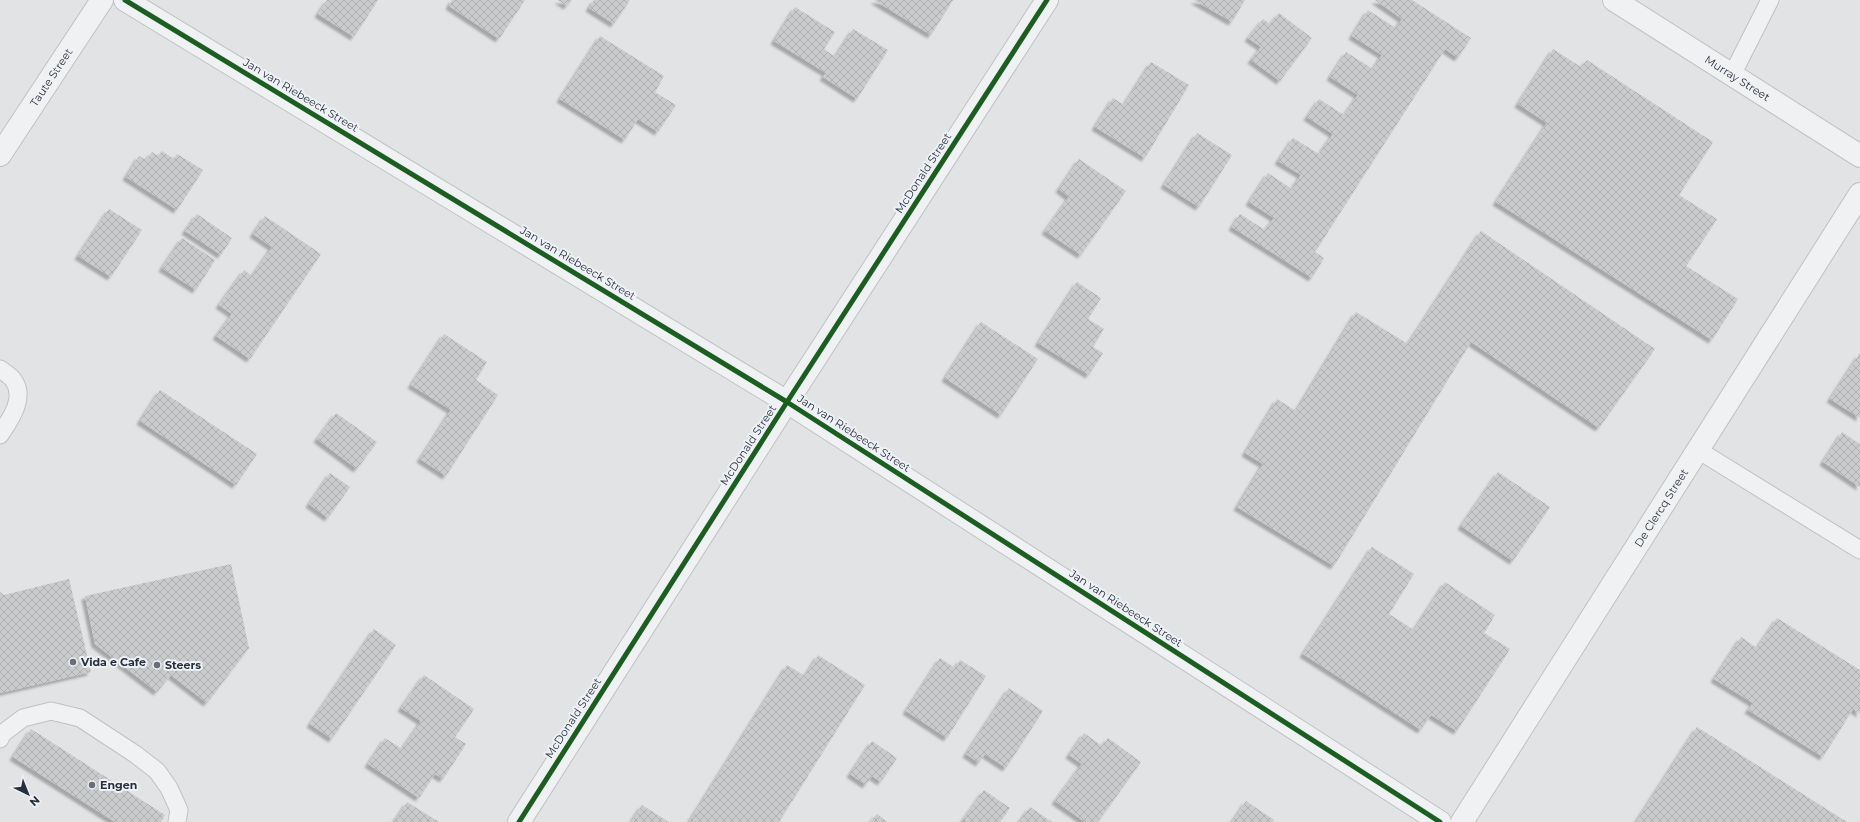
<svg xmlns="http://www.w3.org/2000/svg" width="1860" height="822" font-family="Montserrat,sans-serif">
<style>
.building{fill:url(#building-cross-hatch);filter:url(#shadow)}
.lines{fill:none;stroke-linecap:round;stroke-linejoin:round}
.service-casing{stroke:#bfc1c3;stroke-width:19}
.minor-casing{stroke:#bfc1c3;stroke-width:24}
.service{stroke:#f0f1f2;stroke-width:17}
.minor{stroke:#f0f1f2;stroke-width:22}
.cycleway-casing{stroke:#eef1f5;stroke-width:8}
.cycleway{stroke:#1b5e20;stroke-width:5}
.poi-dot{fill:#696f78;stroke:#eef1f5;stroke-width:1.5}
.labels{text-anchor:middle;dominant-baseline:central;stroke-width:4;stroke-linejoin:round;paint-order:stroke}
.street-label{font-size:11px;fill:#29303d;stroke:#eef1f5}
.poi-label{font-size:11px;font-weight:bold;fill:#29303d;stroke:#eef1f5;text-anchor:start}
</style>
<defs>
<pattern id="building-cross-hatch" width="8" height="8" patternUnits="userSpaceOnUse"><rect width="8" height="8" fill="#c9cbcd"/><path d="M0 0l8 8M0 8l8-8" fill="none" stroke="#adafb1"/></pattern>
<filter id="shadow"><feDropShadow dx="-3.5" dy="3.5" stdDeviation="1" flood-color="#0004"/></filter>
</defs>
<rect width="100%" height="100%" fill="#e1e3e5"/>
<g class="building">
<path d="M327 0H378L354 37 318 14Z"/>
<path d="M452 0H525L499 39 449 6Z"/>
<path d="M558 0H572L567 6Z"/>
<path d="M594 0H630L614 24 589 8Z"/>
<path d="M874 0H953L931 35Z"/>
<path d="M1194 0H1245L1232 22Z"/>
<path d="M1375 0H1412L1471 38 1458 58 1445 49 1315 252 1324 258 1312 278 1232 227 1240 214 1265 230 1274 218 1249 202 1268 173 1292 189 1301 175 1278 161 1293 138 1319 154 1333 134 1307 117 1319 99 1344 115 1358 95 1330 77 1346 52 1373 69 1382 55 1352 36 1368 10 1396 28 1402 19Z"/>
<path d="M795 7 835 32 824 49 835 57 853 29 888 50 857 99 823 77 826 73 774 41Z"/>
<path d="M1279 13 1312 38 1280 81 1251 60 1261 47 1248 38 1263 19 1270 24Z"/>
<path d="M600 36 664 76 655 92 676 105 658 132 638 119 625 140 560 99Z"/>
<path d="M1553 49 1581 67 1587 60 1713 142 1679 195 1717 219 1686 266 1738 299 1712 340 1496 202 1547 123 1518 104Z"/>
<path d="M1151 62 1189 85 1145 158 1095 127 1113 98 1124 105Z"/>
<path d="M1197 133 1232 155 1199 207 1164 185Z"/>
<path d="M162 151 174 159 177 154 203 170 177 210 126 177 139 156 146 160 152 152 158 156Z"/>
<path d="M1079 159 1126 191 1081 255 1045 231 1069 197 1059 189Z"/>
<path d="M109 209 142 230 111 277 78 256Z"/>
<path d="M197 214 232 238 221 255 185 231Z"/>
<path d="M265 216 321 254 250 359 216 336 232 314 219 305 244 270 252 276 272 247 253 234Z"/>
<path d="M1481 231 1655 349 1599 428 1471 342 1334 566 1237 507 1263 464 1245 453 1277 399 1296 411 1356 312 1408 344Z"/>
<path d="M182 238 215 260 196 290 162 268Z"/>
<path d="M1077 282 1101 298 1088 319 1104 329 1093 347 1103 353 1089 375 1038 343Z"/>
<path d="M981 322 1038 359 1001 415 945 378Z"/>
<path d="M444 334 487 362 476 380 498 395 446 476 420 459 451 410 411 385Z"/>
<path d="M1860 353V418L1830 399Z"/>
<path d="M160 390 257 454 236 485 140 421Z"/>
<path d="M336 413 377 442 357 469 317 439Z"/>
<path d="M1842 432 1860 444V487L1823 462Z"/>
<path d="M1498 472 1550 507 1513 561 1461 526Z"/>
<path d="M330 473 350 487 328 518 309 504Z"/>
<path d="M1372 547 1414 574 1389 614 1414 630 1445 582 1495 615 1484 633 1510 649 1457 731 1431 715 1421 730 1303 654Z"/>
<path d="M231 564 249 648 207 703 171 675 157 692 95 644 85 596Z"/>
<path d="M69 579 91 672 0 693V592L4 595Z"/>
<path d="M1777 618 1860 670V714L1853 709 1823 757 1748 710 1753 703 1714 679 1741 637 1757 648Z"/>
<path d="M374 629 396 645 332 739 310 724Z"/>
<path d="M818 655 865 685 779 822H689L787 665 805 676Z"/>
<path d="M940 658 955 668 960 660 986 676 947 738 906 711Z"/>
<path d="M424 675 474 709 455 737 466 744 443 779 435 774 419 798 368 764 385 738 402 749 421 721 401 708Z"/>
<path d="M1009 688 1043 711 1006 768 985 754 979 763 966 754Z"/>
<path d="M1697 727 1847 822H1636Z"/>
<path d="M31 729 165 815 161 822H115L13 757Z"/>
<path d="M1084 733 1102 746 1108 738 1141 762 1098 822H1085L1055 801 1082 764 1069 755Z"/>
<path d="M872 741 897 758 881 782 872 776 866 785 850 774Z"/>
<path d="M984 790 1010 808 1000 822H967L963 820Z"/>
<path d="M1246 801 1274 820 1273 822H1232Z"/>
<path d="M407 802 439 822H394Z"/>
<path d="M642 805 669 822H631Z"/>
<path d="M1030 807 1052 822H1019Z"/>
<path d="M877 814 887 822H870Z"/>
</g>
<g class="lines">
<defs>
<g id="service">
<path d="M1732 75 1770 0"/>
<path d="M0 369C5 373 11 376 14 381 26 399 9 421 0 435"/>
<path d="M1698 450 1860 550"/>
<path d="M0 739 2 734 23 718 51 711 80 718 135 754 157 771 169 788 179 810 177 822"/>
</g>
<g id="minor">
<path d="M125 0 787 402 1440 822"/>
<path id="s1" d="M1614 0 1860 156"/>
<path id="s2" d="M0 155 102 0"/>
<path d="M519 822 787 402 1047 0"/>
<path id="s3" d="M1462 822 1860 194"/>
</g>
</defs>
<use href="#service" class="service-casing"/>
<use href="#minor" class="minor-casing"/>
<use href="#service" class="service"/>
<use href="#minor" class="minor"/>
<defs>
<g id="cycleway">
<path d="M125 0 787 402 1440 822"/>
<path d="M519 822 787 402 1047 0"/>
</g>
</defs>
<use href="#cycleway" class="cycleway-casing"/>
<use href="#cycleway" class="cycleway"/>
</g>
<g class="poi-dot">
<circle cx="73" cy="662" r="4"/>
<circle cx="157" cy="665" r="4"/>
<circle cx="92" cy="785" r="4"/>
</g>
<g class="labels">
<g class="street-label">
<text stroke="none"><textPath href="#s2" startOffset="93">Taute Street</textPath></text>
<text stroke="none"><textPath href="#s1" startOffset="146">Murray Street</textPath></text>
<text transform="translate(301 95) rotate(31)">Jan van Riebeeck Street</text>
<text transform="translate(923 173) rotate(-57)">McDonald Street</text>
<text transform="translate(578 263) rotate(31)">Jan van Riebeeck Street</text>
<text transform="translate(854 433) rotate(33)">Jan van Riebeeck Street</text>
<text transform="translate(748 445) rotate(-57)">McDonald Street</text>
<text stroke="none"><textPath href="#s3" startOffset="372">De Clercq Street</textPath></text>
<text transform="translate(1126 608) rotate(33)">Jan van Riebeeck Street</text>
<text transform="translate(573 718) rotate(-57)">McDonald Street</text>
</g>
<g class="poi-label">
<text x="81" y="662">Vida e Cafe</text>
<text x="165" y="665">Steers</text>
<text x="100" y="785">Engen</text>
</g>
</g>
<g transform="translate(28 794) rotate(137)" stroke="#eef1f5" stroke-width="3" paint-order="stroke">
<path d="M0-3L7 15L0 10L-7 15Z" fill="#29303d"/>
<text y="-6" font-size="11" font-weight="bold" text-anchor="middle" fill="#29303d">N</text>
</g>
</svg>
